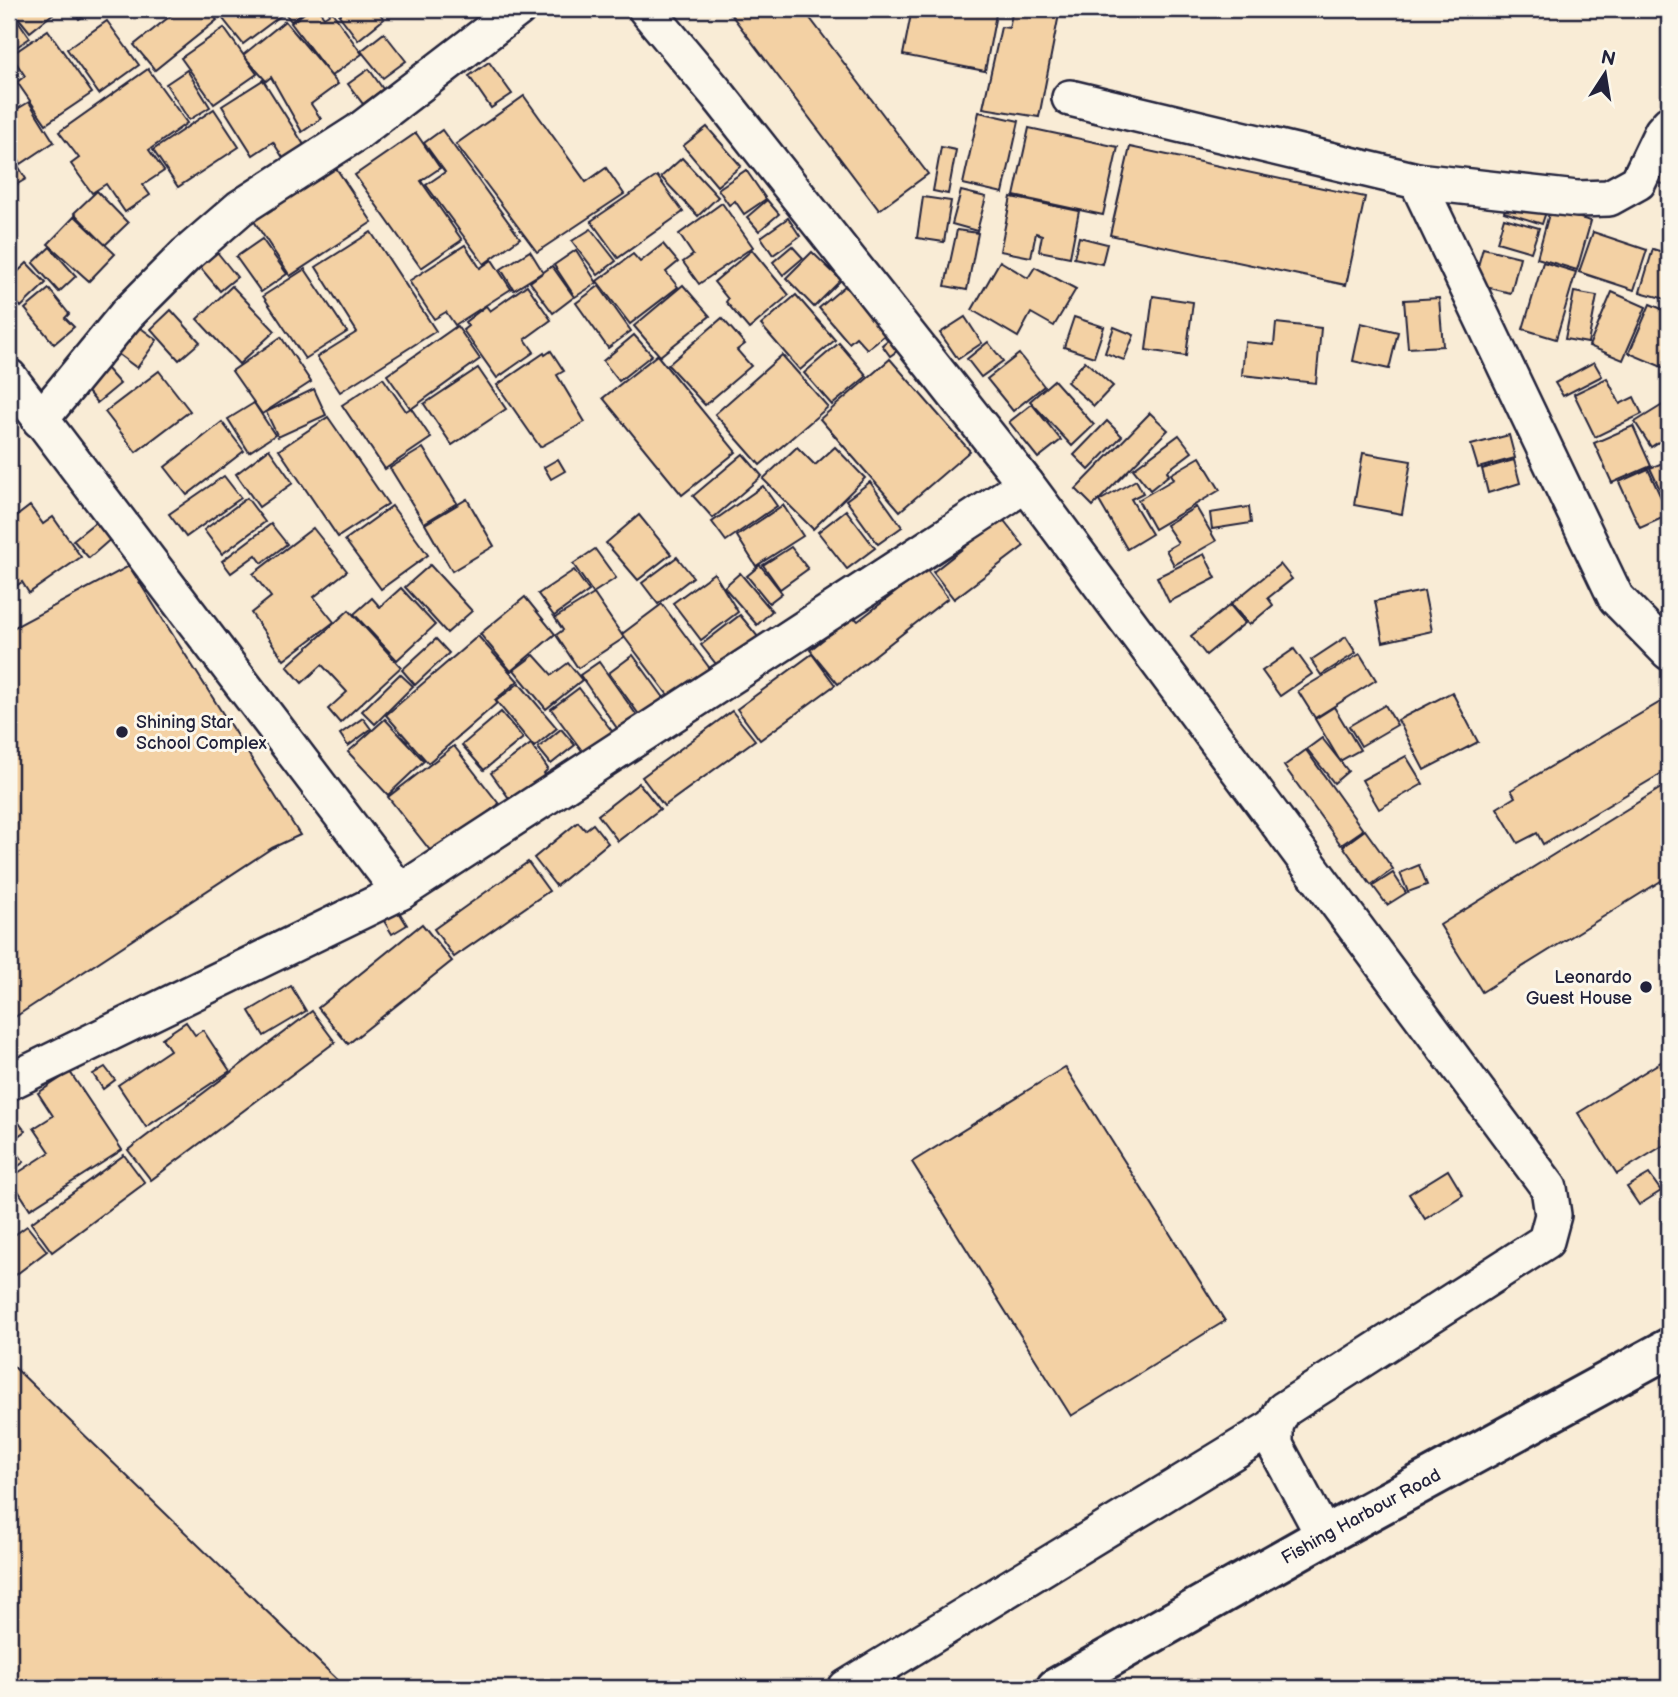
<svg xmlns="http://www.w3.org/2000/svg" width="1678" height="1697" font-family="'Balsamiq Sans',sans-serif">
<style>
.building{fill:#f3d1a4;stroke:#22223b;stroke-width:2}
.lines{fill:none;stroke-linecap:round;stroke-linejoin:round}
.minor-casing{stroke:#22223b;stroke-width:40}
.tertiary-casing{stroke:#22223b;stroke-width:44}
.minor{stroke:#fbf7ec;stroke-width:35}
.tertiary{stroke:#fbf7ec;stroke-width:38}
.poi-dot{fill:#22223b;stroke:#fbf7ec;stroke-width:2.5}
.labels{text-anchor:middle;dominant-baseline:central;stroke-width:6;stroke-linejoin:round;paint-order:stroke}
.poi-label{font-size:18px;fill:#22223b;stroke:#fbf7ec;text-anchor:start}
.street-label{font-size:18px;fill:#22223b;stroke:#fbf7ec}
</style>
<rect width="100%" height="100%" fill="#f9ecd6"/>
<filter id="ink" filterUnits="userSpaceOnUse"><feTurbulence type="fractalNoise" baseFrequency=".0143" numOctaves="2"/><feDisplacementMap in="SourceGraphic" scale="14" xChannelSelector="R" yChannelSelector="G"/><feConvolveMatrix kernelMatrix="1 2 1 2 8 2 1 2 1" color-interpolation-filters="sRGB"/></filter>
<g filter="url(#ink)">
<g class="building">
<path d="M15 9H59L30 32 13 11Z"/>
<path d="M72 9H95L79 19Z"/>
<path d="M179 9H208L217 20 155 70 134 45Z"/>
<path d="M279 9 283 14 243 44 216 10Z"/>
<path d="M282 9H306V10L291 21Z"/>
<path d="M310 9H318L324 17 332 12 362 54 331 76 291 23Z"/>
<path d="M347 9H376L384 19 358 40 339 15Z"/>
<path d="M727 9H803L928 174 879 210Z"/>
<path d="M912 9H997L985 71 903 55Z"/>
<path d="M1013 9H1060L1039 117 983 108 1001 27 1009 28Z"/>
<path d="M12 12 30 38 9 52V14Z"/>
<path d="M107 21 139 65 99 94 67 49Z"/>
<path d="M285 21 338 84 311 104 321 119 302 132 271 77 266 81 243 55Z"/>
<path d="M224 28 257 74 214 104 181 58Z"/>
<path d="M48 30 92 93 46 124 17 82 25 76 11 55Z"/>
<path d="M384 33 406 61 383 78 361 51Z"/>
<path d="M489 62 512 94 491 108 469 76Z"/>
<path d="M148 69 187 123 149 150 164 171 143 185 150 195 125 212 106 184 92 193 71 164 79 158 59 132Z"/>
<path d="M369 69 383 89 363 104 348 84Z"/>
<path d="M187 70 210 107 189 120 166 84Z"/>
<path d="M263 80 306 148 285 161 273 142 253 155 222 106Z"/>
<path d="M524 96 586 182 606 168 624 194 537 252 456 144Z"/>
<path d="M29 102 54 142 21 164 9 145V114Z"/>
<path d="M214 109 239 147 178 187 153 150Z"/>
<path d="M979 112 1019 121 1003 193 963 184Z"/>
<path d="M707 127 741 166 717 186 683 146Z"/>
<path d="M1029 128 1118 147 1103 215 1014 196Z"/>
<path d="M442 130 520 238 484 264 426 185 445 172 424 143Z"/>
<path d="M416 133 440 168 421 181 462 240 421 268 355 175Z"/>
<path d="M1669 137V185L1659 183Z"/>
<path d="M941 147 956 150 948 194 933 191Z"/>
<path d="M1130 147 1365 197 1346 285 1110 235Z"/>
<path d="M9 151 26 179 9 189Z"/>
<path d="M682 158 718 197 698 216 661 177Z"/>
<path d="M334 165 372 222 290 276 252 218Z"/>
<path d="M746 170 766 199 744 214 735 201 729 205 718 189Z"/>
<path d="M657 176 683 212 618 258 591 221Z"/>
<path d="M97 191 128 223 105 245 74 213Z"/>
<path d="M961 191 986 197 977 231 952 224Z"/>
<path d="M1510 195 1548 206 1542 224 1504 212Z"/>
<path d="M923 197 951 201 944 242 917 238Z"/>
<path d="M1011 197 1079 211 1070 257 1039 251 1042 235 1036 233 1031 257 1000 251Z"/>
<path d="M767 200 779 214 759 231 747 217Z"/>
<path d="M722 203 753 247 699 284 683 262 693 255 679 234Z"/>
<path d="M1550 210 1591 221 1577 270 1537 258Z"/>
<path d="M75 216 115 254 89 281 48 244Z"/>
<path d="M788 218 800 236 773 255 761 237Z"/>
<path d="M1504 218 1539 228 1531 252 1497 242Z"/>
<path d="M591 229 616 261 598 275 572 241Z"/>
<path d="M957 230 978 233 967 290 945 286Z"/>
<path d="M371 232 436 331 340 392 317 357 357 332 316 267Z"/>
<path d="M1593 232 1647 250 1634 290 1579 272Z"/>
<path d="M1079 237 1107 244 1102 264 1074 258Z"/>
<path d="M262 239 287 274 261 292 236 257Z"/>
<path d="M663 244 678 262 666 272 678 287 630 324 597 281 633 254 640 262Z"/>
<path d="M465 245 480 268 492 260 511 289 455 325 446 312 434 319 409 281Z"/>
<path d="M792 246 803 258 783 275 773 262Z"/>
<path d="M50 247 76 276 59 292 33 263Z"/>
<path d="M1483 248 1520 257 1511 293 1473 284Z"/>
<path d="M1653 249 1669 254V300L1640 292Z"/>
<path d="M576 250 597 283 575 297 554 265Z"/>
<path d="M752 250 789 295 749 329 726 302 728 299 714 282Z"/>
<path d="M530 251 543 272 514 290 501 269Z"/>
<path d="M217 252 237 277 220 291 199 266Z"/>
<path d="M812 252 841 280 814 307 786 278Z"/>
<path d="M1000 261 1028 278 1035 267 1076 289 1054 326 1031 313 1018 337 972 310Z"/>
<path d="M1543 262 1576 272 1556 339 1523 329Z"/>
<path d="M27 263 46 283 21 307 9 294V280Z"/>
<path d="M552 266 574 297 553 313 530 282Z"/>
<path d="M305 269 347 332 305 359 263 296Z"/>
<path d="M527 285 551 320 525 339 534 352 497 378 463 330 468 326 465 322 486 306 490 311Z"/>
<path d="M683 285 710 316 660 356 634 326Z"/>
<path d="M232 286 275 331 239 364 197 319Z"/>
<path d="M599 286 631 331 608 348 576 303Z"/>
<path d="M845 286 886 334 867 349 856 337 849 343 819 308Z"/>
<path d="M49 289 69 314 65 318 74 327 54 344 25 309Z"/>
<path d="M1574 292 1597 296 1588 343 1565 339Z"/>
<path d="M1612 292 1646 307 1623 360 1589 346Z"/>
<path d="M796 295 835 340 800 370 761 325Z"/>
<path d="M1153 296 1193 302 1186 356 1146 350Z"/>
<path d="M1439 298 1443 346 1408 348 1404 300Z"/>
<path d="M1650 304 1669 312V370L1629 353Z"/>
<path d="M171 310 200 342 179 360 151 329Z"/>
<path d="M965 317 982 343 958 359 940 333Z"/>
<path d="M1074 317 1104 327 1094 357 1064 347Z"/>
<path d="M722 318 745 344 737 350 751 366 705 405 668 365Z"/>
<path d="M1276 323 1321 328 1316 383 1242 375 1245 342 1274 345Z"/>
<path d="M1361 323 1398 332 1389 369 1353 361Z"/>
<path d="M138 326 157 340 137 368 118 354Z"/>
<path d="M457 326 480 359 411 409 387 375Z"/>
<path d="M1114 327 1134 335 1124 360 1105 353Z"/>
<path d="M634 335 652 355 619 381 603 361Z"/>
<path d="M894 335 904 346 890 356 882 345Z"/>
<path d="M281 337 311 382 262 414 232 371Z"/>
<path d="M988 342 1003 361 981 377 967 359Z"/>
<path d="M839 343 867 376 832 405 804 373Z"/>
<path d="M551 351 564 371 557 375 585 422 540 447 497 385 544 353 545 355Z"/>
<path d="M1019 354 1044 386 1013 411 987 379Z"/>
<path d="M657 355 736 452 682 495 603 398Z"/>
<path d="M782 355 828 407 760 465 715 414Z"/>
<path d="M890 359 970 451 900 511 820 419Z"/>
<path d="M1085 361 1113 386 1094 406 1067 382Z"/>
<path d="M1594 362 1602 376 1563 396 1555 383Z"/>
<path d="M106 368 120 384 97 403 84 387Z"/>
<path d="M478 368 506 409 452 445 424 404Z"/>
<path d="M159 371 190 411 136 452 105 412Z"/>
<path d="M383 378 406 411 411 408 431 438 385 469 342 405Z"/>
<path d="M1607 378 1620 404 1634 397 1642 414 1595 437 1574 394Z"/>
<path d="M1054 380 1094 425 1072 446 1030 401Z"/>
<path d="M314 389 326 415 278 437 266 412Z"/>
<path d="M1669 401V435L1651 447 1635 422Z"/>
<path d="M254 403 275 435 249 452 228 419Z"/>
<path d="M1032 404 1061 440 1038 458 1009 422Z"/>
<path d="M1150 413 1168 430 1093 506 1076 489Z"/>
<path d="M328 417 388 504 338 537 279 450Z"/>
<path d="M1107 421 1122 436 1089 470 1074 455Z"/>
<path d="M222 422 244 451 187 495 165 467Z"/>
<path d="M1633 426 1651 466 1612 483 1594 443Z"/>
<path d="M1179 435 1192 452 1167 471 1169 475 1150 490 1133 469Z"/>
<path d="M1509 435 1515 458 1478 468 1471 445Z"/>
<path d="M797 447 815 465 835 447 865 478 813 529 763 479Z"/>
<path d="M423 448 457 503 424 523 390 468Z"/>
<path d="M269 449 293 483 259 507 236 474Z"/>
<path d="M1363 453 1411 461 1402 514 1354 505Z"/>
<path d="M743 454 762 476 713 518 693 496Z"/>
<path d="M1200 457 1220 490 1154 529 1138 500 1174 479 1171 474Z"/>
<path d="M558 459 565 471 551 479 544 467Z"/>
<path d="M1514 460 1520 483 1488 493 1482 469Z"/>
<path d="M1665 462 1669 472V498L1665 500 1650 468Z"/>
<path d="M1648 469 1669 515 1640 528 1619 482Z"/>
<path d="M224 476 241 498 186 537 169 514Z"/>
<path d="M1136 480 1143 493 1131 499 1152 534 1127 549 1099 501Z"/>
<path d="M870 482 902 527 878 544 846 500Z"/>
<path d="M763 486 777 506 726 541 712 522Z"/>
<path d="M247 498 265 522 222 554 204 530Z"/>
<path d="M467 499 494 546 452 571 425 524Z"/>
<path d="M783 505 803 536 756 566 737 536Z"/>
<path d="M30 506 43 524 53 517 81 557 29 593 22 582 9 591V538L16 533 9 522Z"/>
<path d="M392 506 428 555 381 589 345 540Z"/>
<path d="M1196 507 1216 541 1174 565 1166 550 1178 543 1166 525Z"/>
<path d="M1249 507 1251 523 1212 529 1210 513Z"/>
<path d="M846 510 875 548 847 569 818 532Z"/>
<path d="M639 515 671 554 638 580 606 543Z"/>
<path d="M1002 518 1024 546 954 599 933 572Z"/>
<path d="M98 520 113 537 89 558 73 540Z"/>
<path d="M271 524 287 544 262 563 256 555 231 573 222 561Z"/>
<path d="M313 528 347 571 314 597 334 622 284 660 251 613 271 597 253 574Z"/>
<path d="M791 547 808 569 780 589 763 565Z"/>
<path d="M595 549 616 578 593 593 573 564Z"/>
<path d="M1204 554 1216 578 1169 602 1157 577Z"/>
<path d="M677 557 693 577 658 604 642 583Z"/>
<path d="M1280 564 1292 579 1268 598 1273 605 1249 625 1231 604Z"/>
<path d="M430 565 472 611 447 633 405 587Z"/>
<path d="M760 565 782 593 769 603 747 576Z"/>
<path d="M129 566 300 835 272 848 9 1021V630Z"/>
<path d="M926 569 948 598 838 684 810 650 853 616 858 621Z"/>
<path d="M574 570 589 591 554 616 538 594Z"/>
<path d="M714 573 738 612 701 640 673 603Z"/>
<path d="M740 573 772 611 757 625 724 587Z"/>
<path d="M401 588 435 625 397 660 354 614 372 598 380 607Z"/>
<path d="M1424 591 1432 631 1383 642 1375 601Z"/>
<path d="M594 594 624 638 578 668 556 635 563 630 555 618Z"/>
<path d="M525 597 555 634 511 671 480 634Z"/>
<path d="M662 604 711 670 671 699 622 634Z"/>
<path d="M1230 605 1245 623 1206 655 1191 636Z"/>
<path d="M349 610 401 667 340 723 328 709 347 692 322 665 302 683 287 666Z"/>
<path d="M740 615 759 638 720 669 701 645Z"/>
<path d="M478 636 518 681 495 700 497 703 428 763 386 715Z"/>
<path d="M1346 637 1356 653 1321 675 1311 660Z"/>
<path d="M436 639 449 653 415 685 402 670Z"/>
<path d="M1294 649 1312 674 1280 696 1262 671Z"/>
<path d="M812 654 835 685 760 740 737 709Z"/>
<path d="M1360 654 1376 680 1315 718 1298 691Z"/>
<path d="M534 655 552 675 568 663 582 680 546 709 514 670Z"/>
<path d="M633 655 667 702 643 720 609 673Z"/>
<path d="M599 662 640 720 621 734 580 675Z"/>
<path d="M400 674 413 686 375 724 362 711Z"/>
<path d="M519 683 557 728 534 747 496 701Z"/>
<path d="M579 688 615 735 586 756 551 709Z"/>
<path d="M1452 692 1478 742 1424 770 1398 720Z"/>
<path d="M1669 697V769L1543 844 1537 833 1518 843 1497 808 1515 797 1511 790Z"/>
<path d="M1385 705 1397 725 1361 746 1349 726Z"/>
<path d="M1334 707 1360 750 1340 761 1315 719Z"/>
<path d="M732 711 755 740 664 806 642 777Z"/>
<path d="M501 712 523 738 484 770 462 745Z"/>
<path d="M363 718 371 729 348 746 340 734Z"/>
<path d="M385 719 424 761 388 795 348 752Z"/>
<path d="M561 729 575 745 551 764 538 748Z"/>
<path d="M1322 738 1348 771 1334 783 1307 749Z"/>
<path d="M531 744 548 769 544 773 551 783 516 808 491 773Z"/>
<path d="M454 746 499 804 433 854 388 797Z"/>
<path d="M1306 750 1363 830 1341 845 1284 766Z"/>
<path d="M1406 756 1423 784 1379 809 1362 780Z"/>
<path d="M639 783 660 809 618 841 598 815Z"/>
<path d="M1669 783V876L1482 992 1440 925Z"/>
<path d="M578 822 585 830 593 824 608 843 556 886 534 858Z"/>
<path d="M1365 830 1393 869 1371 885 1343 846Z"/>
<path d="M528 862 549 891 454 957 434 929Z"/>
<path d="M1419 865 1427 885 1408 892 1400 873Z"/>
<path d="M1393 873 1406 893 1387 905 1373 886Z"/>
<path d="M396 907 407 925 392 934 381 916Z"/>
<path d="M422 924 452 961 348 1044 318 1008Z"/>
<path d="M291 986 306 1011 264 1036 249 1011Z"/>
<path d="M312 1011 335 1042 151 1180 128 1150Z"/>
<path d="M186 1022 195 1035 203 1030 230 1071 146 1127 118 1085 170 1050 162 1038Z"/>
<path d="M1669 1057V1142L1617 1174 1578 1113Z"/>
<path d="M105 1067 115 1080 103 1089 93 1074Z"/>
<path d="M1065 1067 1225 1321 1071 1416 912 1162Z"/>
<path d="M70 1072 122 1150 30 1209 10 1178 50 1152 34 1128 53 1116 38 1093Z"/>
<path d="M11 1112 25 1131 10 1142 24 1162 9 1173V1114Z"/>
<path d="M124 1155 145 1183 52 1252 31 1223Z"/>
<path d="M1448 1170 1463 1195 1425 1219 1409 1194Z"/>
<path d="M1649 1174 1661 1191 1639 1205 1627 1187Z"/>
<path d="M27 1226 47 1251 9 1280V1239Z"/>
<path d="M9 1362 346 1688H9Z"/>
</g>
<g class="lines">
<defs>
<g id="minor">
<path d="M646 9 718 95 1026 484"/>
<path d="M1070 98 1417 181 1616 598 1669 652"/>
<path d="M1417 181 1577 199 1609 198 1638 182 1662 132 1669 124"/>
<path d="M9 377 400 892 9 1082"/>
<path d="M40 420 127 314 187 254 240 208 358 132 518 9"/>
<path d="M400 892 1026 484 1549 1188 1553 1215 1546 1241 1283 1410 1275 1426V1445L1324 1536"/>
<path d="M846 1688 1275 1426"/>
</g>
<g id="tertiary">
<path id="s1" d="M1056 1688 1324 1536 1669 1348"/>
</g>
</defs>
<use href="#minor" class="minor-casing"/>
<use href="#tertiary" class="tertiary-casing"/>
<use href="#minor" class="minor"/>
<use href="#tertiary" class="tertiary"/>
</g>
</g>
<g class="poi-dot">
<circle cx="122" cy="732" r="7"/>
<circle cx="1646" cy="987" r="7"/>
</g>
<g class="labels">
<g class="poi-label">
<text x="136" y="722">Shining Star<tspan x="136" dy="21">School Complex</tspan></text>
<text x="1632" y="977" text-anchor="end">Leonardo<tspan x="1632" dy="21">Guest House</tspan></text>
</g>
<g class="street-label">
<text stroke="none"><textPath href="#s1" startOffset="350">Fishing Harbour Road</textPath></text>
</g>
</g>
<rect width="1678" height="1697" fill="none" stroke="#fbf7ec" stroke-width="35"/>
<rect x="18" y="18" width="1643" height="1662" fill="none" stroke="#22223b" stroke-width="2.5" filter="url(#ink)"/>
<g transform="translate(1605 74) rotate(12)" stroke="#fbf7ec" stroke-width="5" paint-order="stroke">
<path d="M0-5L12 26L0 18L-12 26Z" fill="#22223b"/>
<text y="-10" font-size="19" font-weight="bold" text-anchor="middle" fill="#22223b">N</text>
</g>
</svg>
